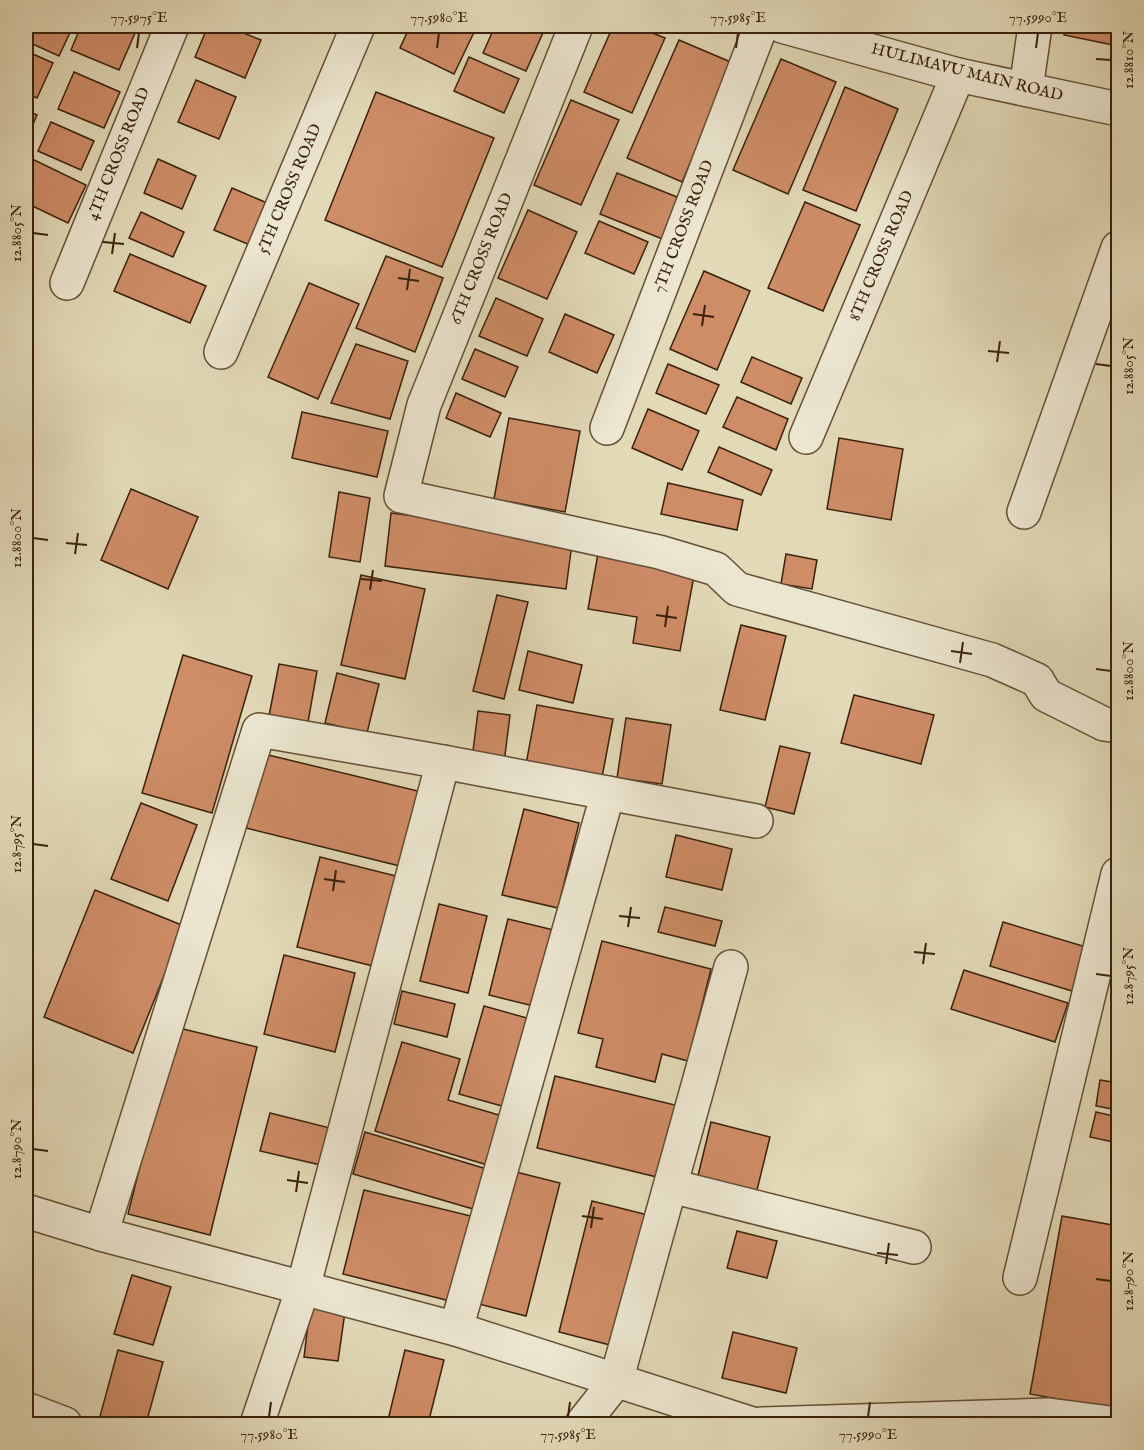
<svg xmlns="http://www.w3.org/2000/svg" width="1144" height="1450" font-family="'IM FELL English',serif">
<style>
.building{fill:#ce8c67;stroke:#39210a;stroke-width:1.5}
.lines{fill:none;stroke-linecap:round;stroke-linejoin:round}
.minor-casing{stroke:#634f35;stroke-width:36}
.tertiary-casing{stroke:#634f35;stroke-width:36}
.minor{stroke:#ece6d0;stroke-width:33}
.tertiary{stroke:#ece6d0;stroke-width:33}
.ticks{fill:none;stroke:#39210a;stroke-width:2}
.labels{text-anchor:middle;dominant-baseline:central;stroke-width:4.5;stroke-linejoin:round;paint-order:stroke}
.street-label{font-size:16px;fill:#39210a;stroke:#ece6d0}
.neatline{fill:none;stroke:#39210a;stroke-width:2}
.ticks-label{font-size:15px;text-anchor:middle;fill:#39210a}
</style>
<rect width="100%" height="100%" fill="#e2d9b7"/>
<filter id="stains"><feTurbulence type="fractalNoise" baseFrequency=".00333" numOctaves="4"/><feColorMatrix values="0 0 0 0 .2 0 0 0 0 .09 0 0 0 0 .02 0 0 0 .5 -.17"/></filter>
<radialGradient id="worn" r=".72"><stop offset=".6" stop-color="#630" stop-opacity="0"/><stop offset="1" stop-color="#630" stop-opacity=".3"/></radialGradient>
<g class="building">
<path d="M26 26H73L59 56 26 41Z"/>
<path d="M81 26H138L119 70 71 50Z"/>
<path d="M208 26H226L261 40 245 78 195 57Z"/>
<path d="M410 26H477L454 74 400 48Z"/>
<path d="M495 26H546L526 71 483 53Z"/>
<path d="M613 26H635L665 38 632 113 584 92Z"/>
<path d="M1066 26H1118V46L1064 35Z"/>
<path d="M679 40 733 63 682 182 627 158Z"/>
<path d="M26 51 53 63 37 98 26 93Z"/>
<path d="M469 57 519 79 504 113 454 91Z"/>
<path d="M781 59 836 82 788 194 733 170Z"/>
<path d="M74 72 120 92 104 128 58 109Z"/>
<path d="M196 80 236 97 219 139 178 122Z"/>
<path d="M845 87 898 109 856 211 803 190Z"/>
<path d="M376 92 494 138 442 267 325 220Z"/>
<path d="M571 100 619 120 581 205 534 185Z"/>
<path d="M26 110 37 115 26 141Z"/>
<path d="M51 122 94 141 81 170 38 151Z"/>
<path d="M28 157 86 185 68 223 26 203V163Z"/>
<path d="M158 159 196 176 182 209 144 193Z"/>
<path d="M617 173 682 199 665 240 600 214Z"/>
<path d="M232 188 281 209 262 250 214 230Z"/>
<path d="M805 202 860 225 823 311 768 288Z"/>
<path d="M528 210 577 232 547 299 498 278Z"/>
<path d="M141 212 184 232 173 257 129 238Z"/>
<path d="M599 221 648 242 634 274 585 253Z"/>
<path d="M130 254 206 286 190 323 114 291Z"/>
<path d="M386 256 443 278 415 352 356 328Z"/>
<path d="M704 271 750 291 717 370 670 349Z"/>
<path d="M309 283 359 304 318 399 268 377Z"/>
<path d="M496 298 543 319 527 356 479 336Z"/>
<path d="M565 314 614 335 597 373 549 352Z"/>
<path d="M356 344 408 361 390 419 331 403Z"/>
<path d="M475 349 518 367 505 397 462 379Z"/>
<path d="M752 357 802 378 791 404 741 382Z"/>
<path d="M668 364 719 385 706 414 656 393Z"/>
<path d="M456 393 501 413 490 437 446 418Z"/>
<path d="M737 397 788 419 776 450 723 427Z"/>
<path d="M648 409 699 431 682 470 632 448Z"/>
<path d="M302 412 388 431 377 477 292 458Z"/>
<path d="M509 418 580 431 565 512 494 499Z"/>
<path d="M839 438 903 449 891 520 827 509Z"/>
<path d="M719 447 772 470 761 495 708 472Z"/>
<path d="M668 483 743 500 737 530 661 514Z"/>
<path d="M131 489 198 517 168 589 101 560Z"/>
<path d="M339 492 370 498 360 562 329 557Z"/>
<path d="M391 513 573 536 566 589 385 566Z"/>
<path d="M599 548 696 565 680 651 633 643 637 617 588 609Z"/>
<path d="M786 554 817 560 812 589 781 584Z"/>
<path d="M361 575 425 589 405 679 341 665Z"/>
<path d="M497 595 528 602 504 699 473 691Z"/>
<path d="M741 625 786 636 765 720 720 710Z"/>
<path d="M528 651 582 665 573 703 519 690Z"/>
<path d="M183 655 252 676 212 813 142 793Z"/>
<path d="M279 664 317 671 307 728 268 721Z"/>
<path d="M337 673 379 684 367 733 325 723Z"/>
<path d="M854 695 934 715 921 764 841 743Z"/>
<path d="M537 705 613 719 600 788 524 775Z"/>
<path d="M478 711 510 715 504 763 472 759Z"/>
<path d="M626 718 671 725 662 784 617 778Z"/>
<path d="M780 746 810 753 794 814 765 807Z"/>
<path d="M264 754 422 792 404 867 246 828Z"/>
<path d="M141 803 197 825 168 901 111 879Z"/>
<path d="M524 809 579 823 558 908 502 895Z"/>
<path d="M676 835 732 849 722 890 666 877Z"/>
<path d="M320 857 396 876 373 966 297 947Z"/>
<path d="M95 890 184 926 133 1053 44 1017Z"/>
<path d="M439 904 487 916 468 993 420 981Z"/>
<path d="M665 907 722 921 715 946 658 932Z"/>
<path d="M508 919 562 932 542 1008 489 995Z"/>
<path d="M1003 922 1086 947 1072 991 990 966Z"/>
<path d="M602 941 711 969 688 1061 662 1054 655 1082 596 1067 603 1039 578 1033Z"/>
<path d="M284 955 355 973 335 1052 264 1034Z"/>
<path d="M964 970 1068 1003 1055 1042 951 1009Z"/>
<path d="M402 991 455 1004 447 1037 394 1024Z"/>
<path d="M484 1006 534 1020 509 1108 459 1094Z"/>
<path d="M175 1027 257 1047 210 1235 128 1214Z"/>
<path d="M402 1042 460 1059 448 1100 509 1118 494 1167 375 1131Z"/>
<path d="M555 1076 679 1106 661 1178 537 1148Z"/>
<path d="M1100 1080 1118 1083V1110L1096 1106Z"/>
<path d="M1096 1112 1118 1117V1143L1090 1137Z"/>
<path d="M270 1113 334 1129 325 1166 260 1151Z"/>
<path d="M711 1122 770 1137 756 1194 697 1180Z"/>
<path d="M365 1132 493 1171 480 1211 353 1174Z"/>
<path d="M512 1171 560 1183 526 1316 479 1304Z"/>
<path d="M364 1190 479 1218 458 1303 343 1274Z"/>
<path d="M592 1201 652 1216 618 1347 559 1332Z"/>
<path d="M1062 1216 1118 1226V1410L1030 1394Z"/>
<path d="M737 1231 777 1241 767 1278 727 1268Z"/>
<path d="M132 1275 171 1287 153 1345 114 1334Z"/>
<path d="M310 1308 345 1312 338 1361 304 1357Z"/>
<path d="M733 1332 797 1348 786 1393 722 1378Z"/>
<path d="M118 1350 163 1362 146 1424H98Z"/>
<path d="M405 1350 444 1360 428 1424H405L388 1420Z"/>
</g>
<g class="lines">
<defs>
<g id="minor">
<path d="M576 26 424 405 401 496 659 552 716 569 737 589 992 660 1037 680 1046 695 1104 724 1118 726"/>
<path d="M1026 89 1035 26"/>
<path d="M67 283 172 26"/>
<path d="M221 352 358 26"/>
<path d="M607 428 761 26"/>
<path d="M806 437 958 75"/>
<path d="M1024 512 1118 248"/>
<path d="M671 1186 914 1247"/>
<path d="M26 1211 101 1234 456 1329 752 1424"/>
<path d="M101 1234 259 730 443 762 756 821"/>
<path d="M1020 1278 1118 874"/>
<path d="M456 1329 608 793"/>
<path d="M26 1409 65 1424"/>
<path d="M257 1424 303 1288 443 762"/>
<path d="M582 1424 616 1381 731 967"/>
<path d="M761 1424 1049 1415 1118 1424"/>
</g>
<path id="tertiary" d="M782 26 958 75 1118 109"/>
</defs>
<use href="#minor" class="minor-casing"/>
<use href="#tertiary" class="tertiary-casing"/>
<use href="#minor" class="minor"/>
<use href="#tertiary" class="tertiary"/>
</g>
<path class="ticks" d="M137 48 139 33M437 48 439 33M736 48 738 33M1036 48 1038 33M1096 59 1111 60M33 233 48 235M103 242 124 244M112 254 115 233M398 278 419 281M407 290 410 269M693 314 714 317M702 326 705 305M988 351 1009 353M997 362 1000 341M1096 364 1111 366M33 538 48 540M66 543 87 545M75 554 78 533M361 579 382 581M370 590 373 570M656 615 677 618M665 627 668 606M951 651 972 654M960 663 963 642M1096 669 1111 671M33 844 48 846M324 879 345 882M333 891 336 870M619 916 640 918M628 927 631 907M914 952 935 954M923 964 926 943M1096 974 1111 976M33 1149 48 1151M287 1180 308 1183M296 1192 299 1171M582 1216 603 1219M591 1228 594 1207M877 1253 898 1255M886 1264 889 1243M1096 1279 1111 1281M269 1417 271 1402M568 1417 570 1402M868 1417 870 1402"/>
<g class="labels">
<g class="street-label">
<text transform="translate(967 73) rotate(14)">HULIMAVU MAIN ROAD</text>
<text transform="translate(119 154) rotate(-68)">4TH CROSS ROAD</text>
<text transform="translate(290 189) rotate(-67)">5TH CROSS ROAD</text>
<text transform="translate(684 227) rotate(-69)">7TH CROSS ROAD</text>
<text transform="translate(882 256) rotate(-67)">8TH CROSS ROAD</text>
<text transform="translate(482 259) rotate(-68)">6TH CROSS ROAD</text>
</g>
</g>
<rect width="1144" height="1450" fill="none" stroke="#e2d9b7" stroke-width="66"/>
<rect x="33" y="33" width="1078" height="1384" class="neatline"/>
<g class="ticks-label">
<text x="139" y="22">77.5975°E</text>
<text x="439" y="22">77.5980°E</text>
<text x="738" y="22">77.5985°E</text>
<text x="1038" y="22">77.5990°E</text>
<text transform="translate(1128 60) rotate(-90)" y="5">12.8810°N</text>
<text transform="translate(16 233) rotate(-90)" y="5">12.8805°N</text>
<text transform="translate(1128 366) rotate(-90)" y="5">12.8805°N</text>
<text transform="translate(16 538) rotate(-90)" y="5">12.8800°N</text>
<text transform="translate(1128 671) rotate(-90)" y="5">12.8800°N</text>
<text transform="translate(16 844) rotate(-90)" y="5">12.8795°N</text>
<text transform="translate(1128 976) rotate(-90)" y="5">12.8795°N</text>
<text transform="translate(16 1149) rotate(-90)" y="5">12.8790°N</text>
<text transform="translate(1128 1281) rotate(-90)" y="5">12.8790°N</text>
<text x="269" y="1439">77.5980°E</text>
<text x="568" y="1439">77.5985°E</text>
<text x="868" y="1439">77.5990°E</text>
</g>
<rect width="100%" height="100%" filter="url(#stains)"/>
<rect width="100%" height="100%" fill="url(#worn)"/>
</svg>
